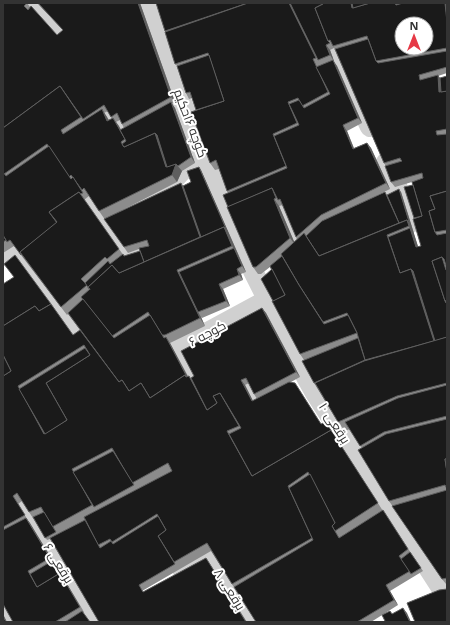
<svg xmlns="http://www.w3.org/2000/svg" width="450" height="625" font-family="'Open Sans',Cairo,sans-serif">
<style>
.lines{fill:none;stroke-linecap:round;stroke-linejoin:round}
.minor{stroke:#d0d0d0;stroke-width:20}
.wall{fill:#8c8c8c;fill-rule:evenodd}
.shaded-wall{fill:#5f5f5f}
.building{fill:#1a1a1a;stroke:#5f5f5f;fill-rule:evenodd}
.labels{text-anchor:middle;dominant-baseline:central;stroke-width:4;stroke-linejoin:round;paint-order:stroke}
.street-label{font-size:13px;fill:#333;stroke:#fff}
</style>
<rect width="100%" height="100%" fill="#fff"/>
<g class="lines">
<g class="minor">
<path d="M30 3 61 35"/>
<path d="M150 3 181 100 238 241 306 377 315 393 447 597"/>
<path d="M335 53 370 127"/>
<path d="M83 130 107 113 114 124 119 122 125 132 145 120"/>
<path d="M386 162 413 222"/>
<path d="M88 201 103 223 168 186 183 170 206 162"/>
<path d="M283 207 298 247"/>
<path d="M347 212 397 184"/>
<path d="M103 223 126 255 151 248"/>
<path d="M3 256 14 249 81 336"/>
<path d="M195 381 178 348 267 300"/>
<path d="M248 385 257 401 280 390"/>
<path d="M23 505 96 622"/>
<path d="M47 543 74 529"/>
<path d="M183 572 210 557 251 622"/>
<path d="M3 608 10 622"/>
</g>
</g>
<g class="wall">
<path d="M3 3H27L30 7 57 35 63 30 37 3H140L175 102 172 104 175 108 195 163 182 171 177 182 111 216 181 183 183 186 191 182 201 170 246 272 241 274 243 280 223 289 230 306 202 318 201 317 205 326 170 343 188 376 191 378 194 376 262 308 266 313 300 377 291 382 321 424 329 427 383 511 423 571 390 591 398 605 371 622H256L211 551 142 591 143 592 206 558 247 622H99L50 539 47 540 22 501 18 504 84 612 83 613 90 622H13L3 604V284L73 335 80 330 68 314 67 315 14 246 3 253ZM108 111 112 119 109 120 104 113ZM120 120 124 128 121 130 116 122ZM89 196 99 211 128 253 139 249 140 251 124 256 84 200ZM249 383 254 394 257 399 253 401 245 385Z"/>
<path d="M156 3H447V73L438 76 440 78 447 76V584H446L442 579 389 501 362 448 350 429 345 431 338 422 314 383 304 360 300 354 270 267 261 274H258L253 267 228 207V193L227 191 219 169 215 170 210 163 196 110 192 98 189 99 186 93 177 66 175 64ZM334 48 384 163 386 166 391 182 395 187 412 182 413 185 414 218 421 246 418 247 401 192 387 195 341 213 390 189 371 148 367 143 354 148 347 131 362 123 337 66 333 61H334L330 50ZM283 205 296 237 297 240 294 242 279 206Z"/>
</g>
<g class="shaded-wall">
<path d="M138 3H140L175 102 171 97Z"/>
<path d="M445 3H447V22Z"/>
<path d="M326 45 330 50 334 61 330 55Z"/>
<path d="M333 60 337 66 362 123 358 118Z"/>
<path d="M438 75 442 81 443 94 439 92Z"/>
<path d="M171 102 175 108 195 163 191 157Z"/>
<path d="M102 109 107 117 113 129 107 121Z"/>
<path d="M113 118 119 126 130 147 125 139Z"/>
<path d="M343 125 347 131 356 154 353 149Z"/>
<path d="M155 133 161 140 167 170 166 167Z"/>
<path d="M367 143 371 148 390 189 386 183Z"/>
<path d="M176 164 182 171 177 182 172 175Z"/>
<path d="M199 167 201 170 246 272 242 266 232 246Z"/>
<path d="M181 183 185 189 203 242 201 239Z"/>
<path d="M399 189 401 192 412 227 410 225Z"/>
<path d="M274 199 279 206 296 246 290 238Z"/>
<path d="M407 220 412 227 420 253 416 247Z"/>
<path d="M387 235 392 242 401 275 400 273Z"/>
<path d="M237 269 241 274 243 280 239 275Z"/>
<path d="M411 269 417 276 436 345 435 343Z"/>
<path d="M177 270 183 278 198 312 201 317 205 326 200 318Z"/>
<path d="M219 284 223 289 230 306 226 301Z"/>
<path d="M262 308 266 313 300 377 296 372Z"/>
<path d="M166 337 170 343 192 385 186 377Z"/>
<path d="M241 380 245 385 256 407 252 401Z"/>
<path d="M26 518 30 523 84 612 50 558Z"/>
<path d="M386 585 390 591 398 605 394 600Z"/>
<path d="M403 608 407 613 411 622H410Z"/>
<path d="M3 614 7 622H6L3 616Z"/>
</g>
<g class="building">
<path d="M3 3H27L24 6 28 10 31 6 57 35 63 30 38 3H138L171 97 122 124 117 113 111 117 104 105 83 119 60 86 3 128Z"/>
<path d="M156 3H248L165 31Z"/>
<path d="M248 3H289L316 58 313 59 328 92 302 106 298 98 288 102 297 123 273 134 286 166 227 191 216 160 210 163 191 112 224 101 208 53 175 64 165 32Z"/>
<path d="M290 3H323V4L315 8 328 41 330 43 326 45 330 55 318 60Z"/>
<path d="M323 3H351L352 8 370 3H395L396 5 403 3H445L447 22V48L376 61 367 36 333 46 330 40 328 41 315 8 323 4ZM402 24H426V48H402Z"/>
<path d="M352 3H370L353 8Z"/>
<path d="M368 39 376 61 378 63 447 51V67L419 75 420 80 438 75 439 92 447 91V129L436 131 437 135 447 134V191L430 196 435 209 429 211 435 232 437 235 447 233V269L444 259 442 257 432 261 445 301 446 303H447V337L435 341 413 271 411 269 400 273 388 237 410 228 416 247 421 246 413 219 422 216 412 182 423 178 422 173 391 182 385 166 402 161 401 160 400 158 384 163 335 49Z"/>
<path d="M209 55 224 101 196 110 190 92 186 93 177 66Z"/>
<path d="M333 60 358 118 343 125 353 149 367 143 386 183 321 215 296 237 280 199 278 200 272 188 228 207 223 195 287 168 274 136 299 125 289 104 299 100 304 108 330 94 316 67Z"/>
<path d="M447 76V91L441 92 440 78Z"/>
<path d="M60 86 81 117 61 130 63 134 102 109 107 121 113 118 125 139 121 142 124 147 155 133 166 167 176 164 172 175 99 211 84 188 82 190 71 175 69 177 47 144 4 174 3 172V128Z"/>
<path d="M171 102 191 157 178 166 176 164 167 167 157 135 155 133 124 147 122 144 126 141 120 130Z"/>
<path d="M49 146 71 179 73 177 83 193 80 194 79 192 49 212 57 223 20 252 21 255 10 240 7 242 3 235V172L6 176Z"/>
<path d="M199 167 227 231 224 227 201 237 183 186 191 182 187 171Z"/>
<path d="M181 183 200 237 144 262 139 248 149 246 147 240 124 247 104 219Z"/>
<path d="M413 185 422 216 414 218 404 187Z"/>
<path d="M272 188 276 198 274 199 290 238 256 267H253L227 207Z"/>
<path d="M399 189 410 225 407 220 399 223 387 195Z"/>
<path d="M447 191V230L435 232 429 211 435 209 430 196Z"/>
<path d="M79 192 119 249 107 259 105 257 81 279 87 285 61 307 20 252 57 222 49 212Z"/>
<path d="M385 192 399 223 319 256 306 236 322 221Z"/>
<path d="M407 220 409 226 387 235 400 273 411 269 434 341 365 360 357 333 347 313 323 322 299 285 281 254 304 233 319 256Z"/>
<path d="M224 227 232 246 177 270 200 318 165 335H162L148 312 112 336 81 297 90 289 88 287 112 265 119 273Z"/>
<path d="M3 236 6 240 3 242Z"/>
<path d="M234 248 242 266 237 269 239 275 219 284 226 301 198 312 179 272Z"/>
<path d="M140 251 144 262 119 273 112 265 88 287 90 290 85 283 108 261 110 264 123 254 124 256Z"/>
<path d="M15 255 51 304 39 311 35 306 3 326V284L14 277 4 264Z"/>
<path d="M282 256 299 285 324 324 348 315 357 333 300 354 272 301 285 295 270 266Z"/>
<path d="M442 257 446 270 447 269V300L445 301 432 261Z"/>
<path d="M272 269 285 295 273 301 261 279Z"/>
<path d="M83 299 114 338 150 315 164 338 166 337 187 377 185 375 150 398 141 383 129 391 122 380 119 382 68 313Z"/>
<path d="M51 304 73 335 80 330 119 382 122 380 129 391 141 383 150 398 185 375 186 377 189 376 207 410 217 403 213 396 220 393 239 426 227 431 252 476 331 430 378 503 335 531 332 526 335 523 308 472 288 486 312 538 232 584 207 543 174 562 158 536 166 530 157 514 112 542 110 539 98 545 84 517 172 471 168 463 132 483 112 448 72 469 92 505 52 527 41 507 29 512 17 493 13 496 25 515 3 527V376L11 371 3 355V326L35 306 39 311ZM84 345 90 355 46 383 67 420 44 434 18 386Z"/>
<path d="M262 308 296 372 254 394 246 378 241 380 252 401 289 382 295 383 321 424 326 422 332 432 331 430 252 476 229 434 241 428 220 393 213 396 217 403 207 410 191 378 194 376 181 351Z"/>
<path d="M447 337V383L397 396 338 422 315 383 364 361Z"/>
<path d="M358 338 365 360 314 383 302 361Z"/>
<path d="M85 348 90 355 46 383 67 420 45 434 19 389Z"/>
<path d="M3 355 11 371 3 376Z"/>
<path d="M447 385V416L384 432 360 446 345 422 398 398Z"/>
<path d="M447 419V459H445L447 472V489L445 485 389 501 358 450 386 434Z"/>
<path d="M113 451 134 485 94 507 73 472Z"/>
<path d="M445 459H447V472Z"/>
<path d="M310 474 335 523 332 526 339 538 383 510 408 549 399 556 410 571 386 585 394 600 357 622H256L234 587 313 540 289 488Z"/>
<path d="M447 490V578L442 579 392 506Z"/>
<path d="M44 512 56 532 45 538 33 517Z"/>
<path d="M158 516 166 530 158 536 175 564 139 585 143 592 206 558 246 622H99L50 538 85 520 100 548 111 541 113 544Z"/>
<path d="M26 518 50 558 28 571 37 587 60 573 80 607 55 622H13L3 604V530Z"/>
<path d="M410 552 421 568 411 574 401 559Z"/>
<path d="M52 561 61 576 60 573 37 587 30 574Z"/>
<path d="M447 589V622H415L407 603 439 590Z"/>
<path d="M403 608 410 622H382L385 621 382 615 390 611 392 614Z"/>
<path d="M82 611 90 622H65Z"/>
<path d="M3 616 6 622H3Z"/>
</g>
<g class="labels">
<g class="street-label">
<text transform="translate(191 123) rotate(69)">کوچه ۱۶حکیم</text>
<text transform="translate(207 333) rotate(-28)">کوچه ۶</text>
<text transform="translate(335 423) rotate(57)">برقعی ۱۰</text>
<text transform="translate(59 563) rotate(58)">برقعی ۶</text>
<text transform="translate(230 589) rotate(58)">برقعی ۸</text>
</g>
</g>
<rect width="450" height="625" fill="none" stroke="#333333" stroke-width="8"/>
<g transform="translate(414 36)"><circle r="19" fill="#ffffff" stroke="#adadad"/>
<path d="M0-3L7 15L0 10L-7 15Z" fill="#e63946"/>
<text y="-6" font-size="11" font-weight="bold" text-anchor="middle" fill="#333333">N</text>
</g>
</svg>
